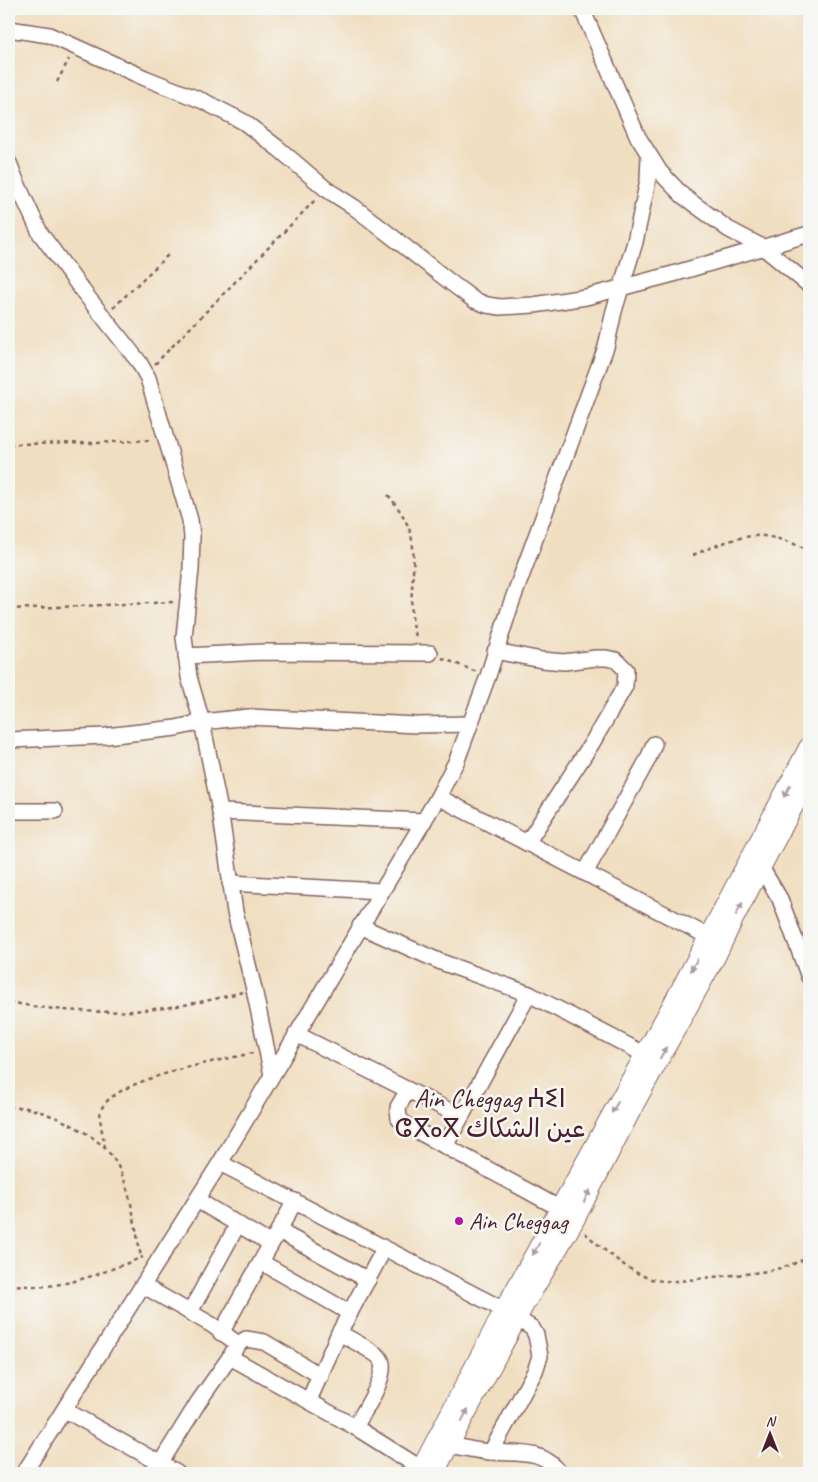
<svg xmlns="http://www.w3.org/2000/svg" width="818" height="1482" font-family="Caveat,'Playpen Sans Arabic','Noto Sans Tifinagh',sans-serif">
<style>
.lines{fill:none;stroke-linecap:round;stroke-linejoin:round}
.minor-casing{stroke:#84625f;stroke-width:18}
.tertiary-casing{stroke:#84625f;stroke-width:21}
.path{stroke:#84625f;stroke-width:2.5;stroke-dasharray:4 4;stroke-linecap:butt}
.minor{stroke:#fff;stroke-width:15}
.tertiary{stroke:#fff;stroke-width:19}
.oneway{fill:#ae9aa0}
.poi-dot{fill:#b5179e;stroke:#f6f6f2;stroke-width:2}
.labels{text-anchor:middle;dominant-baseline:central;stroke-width:5;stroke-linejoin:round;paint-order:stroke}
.poi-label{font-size:24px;fill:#4a1f2b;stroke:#f6f6f2;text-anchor:start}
.quarter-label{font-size:26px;fill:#4a1f2b;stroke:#f6f6f2}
</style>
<rect width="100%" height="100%" fill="#f6f6f2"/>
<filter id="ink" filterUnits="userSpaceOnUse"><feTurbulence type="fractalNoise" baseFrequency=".02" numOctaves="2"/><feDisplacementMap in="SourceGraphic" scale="10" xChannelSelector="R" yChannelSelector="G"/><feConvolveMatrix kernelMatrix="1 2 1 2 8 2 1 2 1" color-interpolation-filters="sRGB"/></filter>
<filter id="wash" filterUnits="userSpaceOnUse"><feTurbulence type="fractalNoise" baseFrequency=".0096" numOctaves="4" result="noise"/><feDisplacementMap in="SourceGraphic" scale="20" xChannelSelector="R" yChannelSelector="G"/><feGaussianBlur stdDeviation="1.12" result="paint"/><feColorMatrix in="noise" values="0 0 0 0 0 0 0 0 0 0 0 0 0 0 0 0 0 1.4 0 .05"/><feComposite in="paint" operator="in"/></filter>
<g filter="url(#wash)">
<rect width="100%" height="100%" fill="#f0dec0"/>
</g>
<g filter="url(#ink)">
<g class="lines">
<defs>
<g id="minor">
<path d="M582 9 638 137 660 172 683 196 728 229 764 248 809 285"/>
<path d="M9 29 49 35 145 78 203 101 244 122 279 149 326 189 354 207 454 285 474 300 487 305 500 307 534 305 586 297 673 274 809 234"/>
<path d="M9 163 16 181 40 233 82 290 139 362 148 378 190 520 192 536 191 569 184 637 189 677 202 722 221 816 235 912 254 989 272 1075"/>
<path d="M495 651 542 660 564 662 596 658H606L616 660 626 670 625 686 592 743 527 843"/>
<path d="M186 656 264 652 430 653"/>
<path d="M9 740 106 736 176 728 202 722 249 717 417 725 470 724"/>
<path d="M438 797 719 942"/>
<path d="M9 811H55"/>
<path d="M220 812 424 821"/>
<path d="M762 869 780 899 809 977"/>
<path d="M585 873 648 759 654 744"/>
<path d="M230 883 381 891"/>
<path d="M360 926 441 962 529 994 644 1054"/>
<path d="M529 994 445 1146 559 1208"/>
<path d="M296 1034 460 1116"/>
<path d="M408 1090 398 1107 399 1119 408 1126 445 1146"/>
<path d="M220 1163 504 1310 532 1328 536 1335 540 1356 535 1371 491 1452"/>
<path d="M197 1200 271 1244"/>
<path d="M279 1231 368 1280"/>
<path d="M261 1262 350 1313"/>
<path d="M144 1286 212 1325 238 1344 230 1357 355 1427 422 1469"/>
<path d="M190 1312 238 1224"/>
<path d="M221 1333 295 1201"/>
<path d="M339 1333C348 1338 373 1351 379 1357 392 1371 363 1413 355 1427"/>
<path d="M238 1344 246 1339 264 1342 321 1376"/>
<path d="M309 1400 339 1333 384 1249"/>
<path d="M65 1410 177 1473"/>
<path d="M449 1445C463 1447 478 1452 492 1452 519 1454 542 1449 560 1473"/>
<path d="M160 1464 199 1401 230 1357"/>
<path d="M24 1473 220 1163 438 797 457 760 488 676 511 604 606 347 614 311 635 242 648 180 649 156"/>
</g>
<g id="tertiary">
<path d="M419 1473 504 1310 676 998 809 747"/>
<path d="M434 1473 523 1307 573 1223 636 1101 716 956 734 918 809 777"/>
</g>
</defs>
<use href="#minor" class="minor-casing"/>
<use href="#tertiary" class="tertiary-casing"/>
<g class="path">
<path d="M57 82 69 59"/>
<path d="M113 308 169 254"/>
<path d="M155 364 317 198"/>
<path d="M9 444 95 443 152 440"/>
<path d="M388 495C398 507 407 520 411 535 419 569 404 603 417 639"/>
<path d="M693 555C715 546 740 534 764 536 780 538 795 544 809 550"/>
<path d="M9 609 175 602"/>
<path d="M442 658 477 672"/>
<path d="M9 1002C90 1018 162 1014 242 992"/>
<path d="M9 1108C26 1105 41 1112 57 1118 77 1127 100 1139 113 1158 131 1184 135 1227 141 1257"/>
<path d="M105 1148C104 1139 98 1118 101 1110 112 1079 222 1060 253 1053"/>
<path d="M585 1233C603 1249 629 1272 651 1279 670 1284 694 1279 713 1277 749 1273 775 1274 809 1257"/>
<path d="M9 1285C22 1285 36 1287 48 1286 81 1282 112 1269 143 1257"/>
</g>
<use href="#minor" class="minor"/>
<use href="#tertiary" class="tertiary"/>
</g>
<defs><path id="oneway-solid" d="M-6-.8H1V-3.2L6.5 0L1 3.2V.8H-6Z" transform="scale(1.25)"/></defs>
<g class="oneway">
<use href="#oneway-solid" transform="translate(787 791) rotate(118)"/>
<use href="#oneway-solid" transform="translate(739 909) rotate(-62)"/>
<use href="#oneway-solid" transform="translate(694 965) rotate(118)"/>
<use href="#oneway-solid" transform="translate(663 1053) rotate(-61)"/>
<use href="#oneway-solid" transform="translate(615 1107) rotate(119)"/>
<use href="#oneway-solid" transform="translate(587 1196) rotate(-63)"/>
<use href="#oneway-solid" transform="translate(536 1249) rotate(118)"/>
<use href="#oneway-solid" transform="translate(465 1415) rotate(-62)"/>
</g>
</g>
<circle class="poi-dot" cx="459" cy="1221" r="5"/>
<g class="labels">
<g class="poi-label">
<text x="469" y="1221">Ain Cheggag</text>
</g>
<g class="quarter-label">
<text x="490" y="1098">Ain Cheggag ⵄⵉⵏ<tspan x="490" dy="30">ⵛⴳⴰⴳ عين الشكاك</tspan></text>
</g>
</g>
<rect width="818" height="1482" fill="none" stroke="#f6f6f2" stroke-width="30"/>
<g transform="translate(770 1434)" stroke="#f6f6f2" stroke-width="4" paint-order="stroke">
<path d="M0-4L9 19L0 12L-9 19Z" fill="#4a1f2b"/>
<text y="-8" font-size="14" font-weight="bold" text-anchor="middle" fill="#4a1f2b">N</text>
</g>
</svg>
